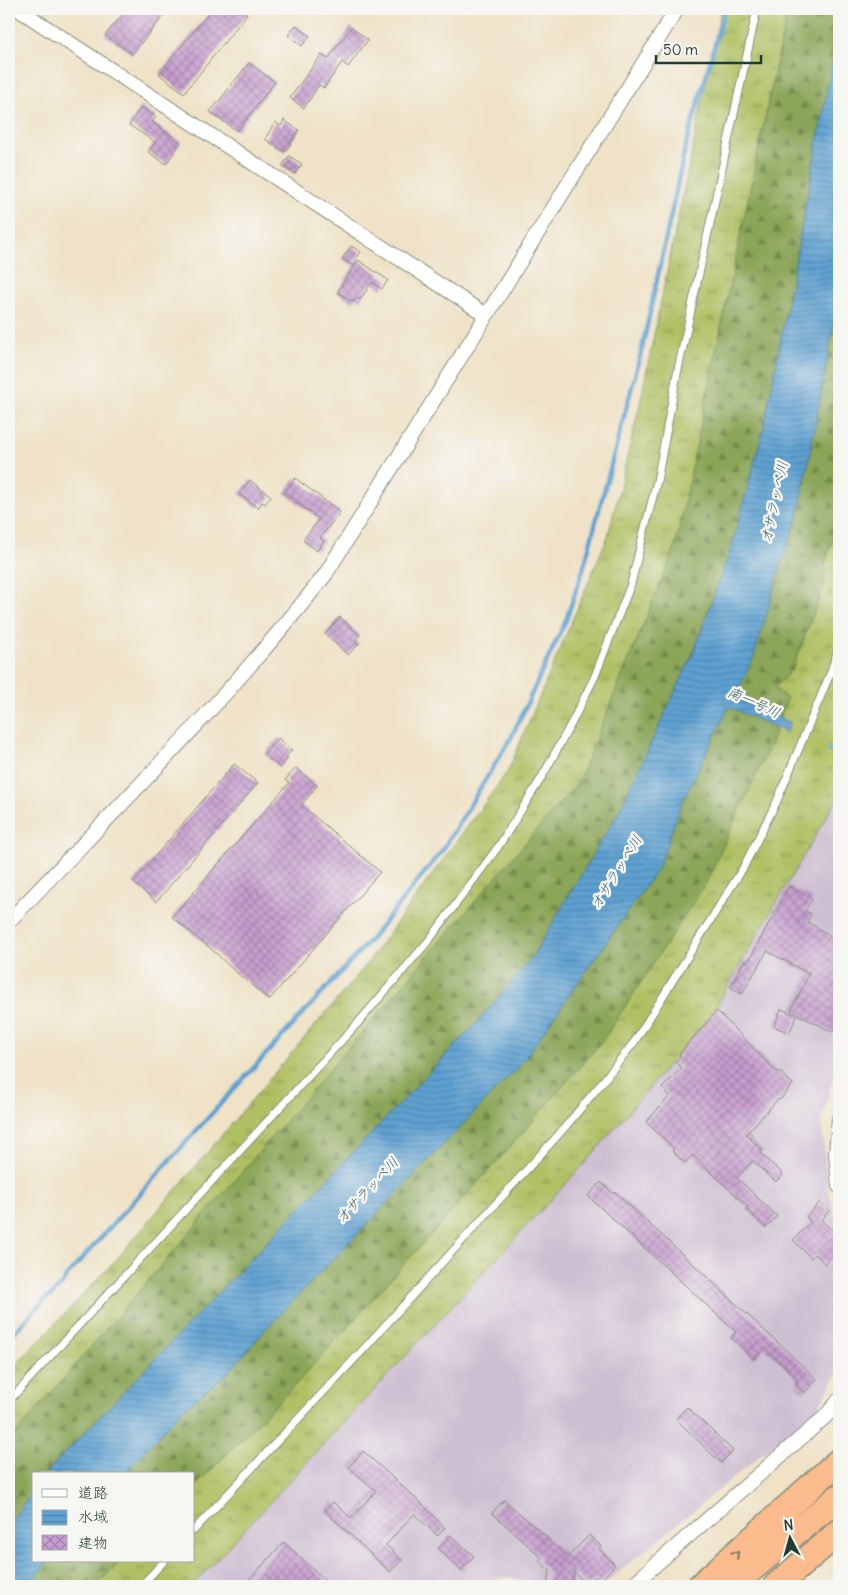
<svg xmlns="http://www.w3.org/2000/svg" width="848" height="1595" font-family="Delius,'Klee One',sans-serif">
<style>
.industrial{fill:#cdbed2}
.grass{fill:url(#grass-tufts);stroke:#677e4b}
.forest{fill:url(#forest-firs);stroke:#557246}
.water{fill:url(#water-rules);stroke:#3e6f83}
.lines{fill:none;stroke-linecap:round;stroke-linejoin:round}
.stream{stroke:#5ea1d2;stroke-width:4.5}
.building{fill:url(#building-cross-hatch)}
.service-casing{stroke:#87907d;stroke-width:9}
.minor-casing{stroke:#87907d;stroke-width:16}
.motorway-casing{stroke:#87907d;stroke-width:28}
.service{stroke:#fff;stroke-width:7}
.minor{stroke:#fff;stroke-width:14}
.motorway{stroke:#fbbb8c;stroke-width:25}
.oneway{stroke:#82765c}
.labels{text-anchor:middle;dominant-baseline:central;stroke-width:5;stroke-linejoin:round;paint-order:stroke}
.water-label{font-size:14px;font-style:italic;fill:#325b63;stroke:#f6f6f2}
</style>
<defs>
<pattern id="grass-tufts" width="24" height="20" patternUnits="userSpaceOnUse" patternTransform="scale(1.25)"><rect width="24" height="20" fill="#afbf62"/><path d="M3 7l-1-3M5 7V3M7 7l1-3M15 17l-1-3M17 17v-4M19 17l1-3" fill="none" stroke="#8e9c52"/></pattern>
<pattern id="forest-firs" width="22" height="20" patternUnits="userSpaceOnUse" patternTransform="scale(1.25)"><rect width="22" height="20" fill="#8ba658"/><path d="M5 1l3.5 6h-7zM16 11l3.5 6h-7z" fill="#71884a"/></pattern>
<pattern id="water-rules" width="6" height="5" patternUnits="userSpaceOnUse" patternTransform="scale(1.25)"><rect width="6" height="5" fill="#5ea1d2"/><path d="M0 2.5h6" fill="none" stroke="#4d84ab"/></pattern>
<pattern id="building-cross-hatch" width="8" height="8" patternUnits="userSpaceOnUse" patternTransform="scale(1.25)"><rect width="8" height="8" fill="#c69dce"/><path d="M0 0l8 8M0 8l8-8" fill="none" stroke="#a081a8"/></pattern>
</defs>
<rect width="100%" height="100%" fill="#f6f6f2"/>
<filter id="ink" filterUnits="userSpaceOnUse"><feTurbulence type="fractalNoise" baseFrequency=".02" numOctaves="2"/><feDisplacementMap in="SourceGraphic" scale="10" xChannelSelector="R" yChannelSelector="G"/><feConvolveMatrix kernelMatrix="1 2 1 2 8 2 1 2 1" color-interpolation-filters="sRGB"/></filter>
<filter id="wash" filterUnits="userSpaceOnUse"><feTurbulence type="fractalNoise" baseFrequency=".0096" numOctaves="4" result="noise"/><feDisplacementMap in="SourceGraphic" scale="20" xChannelSelector="R" yChannelSelector="G"/><feGaussianBlur stdDeviation="1.12" result="paint"/><feColorMatrix in="noise" values="0 0 0 0 0 0 0 0 0 0 0 0 0 0 0 0 0 1.4 0 .05"/><feComposite in="paint" operator="in"/></filter>
<g filter="url(#wash)">
<rect width="100%" height="100%" fill="#efe2c6"/>
<path class="industrial" d="M839 795V1059L821 1121 828 1189 839 1229V1371L818 1408 603 1585 543 1586 509 1577 474 1586H192L586 1162 711 1015Z"/>
<g class="grass">
<path d="M721 9H788L675 548 578 783 9 1442V1372L116 1260 362 970 508 771 608 536 639 408Z"/>
<path d="M839 518V795L711 1015 586 1162 192 1586H96L120 1561H194V1487L293 1387 509 1148 774 688 792 670 824 585 825 564Z"/>
</g>
<g class="forest">
<path d="M788 9H839V27L765 423 732 545 693 654 619 811 531 959 474 1026 45 1474H34V1490L9 1524V1442L578 782 675 548Z"/>
<path d="M839 297V518L825 564 824 585 792 670 774 688 787 698 772 741 706 883 603 1040 509 1148 293 1387 194 1487V1474H124L181 1411 228 1373 264 1331 521 1064 658 868 682 802 783 558 798 517Z"/>
<path d="M48 1561H120L96 1586H29Z"/>
</g>
<g class="water">
<path d="M839 27V297L798 517 783 558 754 656 735 698 791 723 786 732 729 707 682 802 658 868 521 1064 264 1331 228 1373 181 1411 124 1474H45L474 1026 531 959 619 811 693 654 732 545 765 423Z"/>
<path d="M34 1490V1561H48L29 1586H9V1524Z"/>
</g>
<g class="lines">
<g class="stream">
<path d="M829 750 839 754"/>
<path d="M9 1338 47 1297 51 1296 62 1284 65 1278 195 1132 371 939 442 851 512 736 566 620 583 570 642 349 685 149 725 9"/>
</g>
</g>
<g id="blocks">
<g class="building">
<path d="M127 9H169L132 54 105 35Z"/>
<path d="M212 9H240L247 14 184 93 159 74Z"/>
<path d="M296 25 310 36 302 46 288 35Z"/>
<path d="M351 27 368 40 348 67 342 62 324 88 319 85 304 108 290 98 321 55 328 59Z"/>
<path d="M249 63 275 82 237 131 210 112Z"/>
<path d="M141 107 156 117 152 122 181 142 166 164 148 152 155 142 129 125Z"/>
<path d="M284 120 299 130 285 152 265 139 275 122 281 126Z"/>
<path d="M289 156 302 164 295 174 282 166Z"/>
<path d="M351 246 361 252 352 265 342 259Z"/>
<path d="M358 260 388 280 382 289 372 282 360 300 356 297 353 302 337 292Z"/>
<path d="M295 478 340 512 320 538 324 541 317 551 303 540 319 519 284 493Z"/>
<path d="M250 480 271 496 265 504 262 502 258 508 239 494Z"/>
<path d="M340 617 360 635 355 641 359 644 348 655 325 634Z"/>
<path d="M278 738 292 750 286 757 288 758 280 768 264 754Z"/>
<path d="M234 764 258 783 156 902 133 882Z"/>
<path d="M296 768 317 786 301 805 380 872 269 1000 230 967 216 953 172 917 289 783 285 780Z"/>
<path d="M789 886 812 899 805 911 811 914 807 922 830 935 829 937 839 943V1020L833 1032 791 1011 809 974 767 951 742 994 730 987 745 960 748 962Z"/>
<path d="M781 1009 797 1016 789 1033 774 1026Z"/>
<path d="M717 1011 777 1072 779 1071 793 1084 780 1100 778 1099 746 1134 763 1151 760 1153 783 1174 776 1182 753 1161 737 1178 777 1216 766 1228 746 1209 748 1207 693 1155 685 1163 672 1151 674 1149 646 1122 670 1096 662 1088 682 1068 675 1062 681 1056 679 1054Z"/>
<path d="M601 1182 614 1194 615 1192 817 1379 804 1393 796 1386 798 1384 795 1381 798 1379 765 1348 754 1359 731 1338 736 1332 588 1196Z"/>
<path d="M820 1202 829 1211 821 1220 835 1233 830 1239 839 1248 825 1264 815 1254 811 1258 793 1240 811 1222 806 1217Z"/>
<path d="M687 1407 733 1451 721 1463 676 1419Z"/>
<path d="M363 1451 423 1505 445 1528 438 1536 414 1514 386 1545 402 1560 390 1572 325 1511 333 1502 351 1518 376 1491 349 1467Z"/>
<path d="M504 1500 547 1537 546 1538 568 1557 589 1535 601 1546 599 1549 615 1565 599 1582 595 1577 588 1585 574 1572 571 1586H560L547 1583 550 1571 539 1561 542 1558 492 1513Z"/>
<path d="M450 1535 474 1556 461 1570 438 1549Z"/>
<path d="M284 1542 331 1586H255L249 1580Z"/>
</g>
</g>
</g>
<g filter="url(#ink)">
<use href="#blocks" fill-opacity="0" stroke="#87907d" stroke-width="1"/>
<g class="lines">
<defs>
<g id="service">
<path d="M9 1401 357 1024 430 939 498 847 542 777 572 722 595 676 614 627 631 584 640 547 657 481 677 374 757 9"/>
<path d="M194 1530 361 1352 560 1133 600 1085 635 1041 743 868 777 801 830 674 839 647"/>
<path d="M141 1586 164 1561"/>
</g>
<g id="minor">
<path d="M18 9C173 112 330 213 486 315"/>
<path d="M9 921C117 808 229 698 325 575L677 9"/>
<path d="M839 1119 836 1153 839 1186"/>
<path d="M631 1586 825 1417 839 1400"/>
</g>
<g id="motorway">
<path d="M700 1586 839 1461"/>
<path d="M731 1586 839 1497"/>
<path d="M776 1586 839 1532"/>
</g>
</defs>
<use href="#service" class="service-casing"/>
<use href="#minor" class="minor-casing"/>
<use href="#motorway" class="motorway-casing"/>
<use href="#service" class="service"/>
<use href="#minor" class="minor"/>
<use href="#motorway" class="motorway"/>
</g>
<defs><path id="oneway-chevron" d="M-2-3.5L2.5 0L-2 3.5" fill="none" stroke-width="1.6" stroke-linecap="round" stroke-linejoin="round" transform="scale(1.25)"/></defs>
<use class="oneway" href="#oneway-chevron" transform="translate(736 1554) rotate(-42)"/>
</g>
<g class="labels">
<g class="water-label">
<text transform="translate(774 502) rotate(-78)">オサラッペ川</text>
<text transform="translate(754 702) rotate(24)">南一号川</text>
<text transform="translate(616 872) rotate(-58)">オサラッペ川</text>
<text transform="translate(367 1190) rotate(-47)">オサラッペ川</text>
</g>
</g>
<rect width="848" height="1595" fill="none" stroke="#f6f6f2" stroke-width="30"/>
<rect x="32" y="1472" width="162" height="90" fill="#f6f6f2" stroke="#a0aca6"/>
<rect x="42" y="1489" width="25" height="8" fill="#ffffff" stroke="#a0aca6"/>
<text x="78" y="1498" font-size="15" fill="#1f3d34">道路</text>
<rect x="42" y="1510" width="25" height="15" fill="url(#water-rules)" stroke="#a0aca6"/>
<text x="78" y="1522" font-size="15" fill="#1f3d34">水域</text>
<rect x="42" y="1535" width="25" height="15" fill="url(#building-cross-hatch)" stroke="#a0aca6"/>
<text x="78" y="1548" font-size="15" fill="#1f3d34">建物</text>
<g transform="translate(790 1538) rotate(354)" stroke="#f6f6f2" stroke-width="4" paint-order="stroke">
<path d="M0-4L9 19L0 12L-9 19Z" fill="#1f3d34"/>
<text y="-8" font-size="14" font-weight="bold" text-anchor="middle" fill="#1f3d34">N</text>
</g>
<path d="M656 55v8h105v-8" fill="none" stroke="#1f3d34" stroke-width="2.5"/>
<text x="663" y="55" font-size="15" fill="#1f3d34" stroke="#f6f6f2" stroke-width="4" paint-order="stroke">50 m</text>
</svg>
